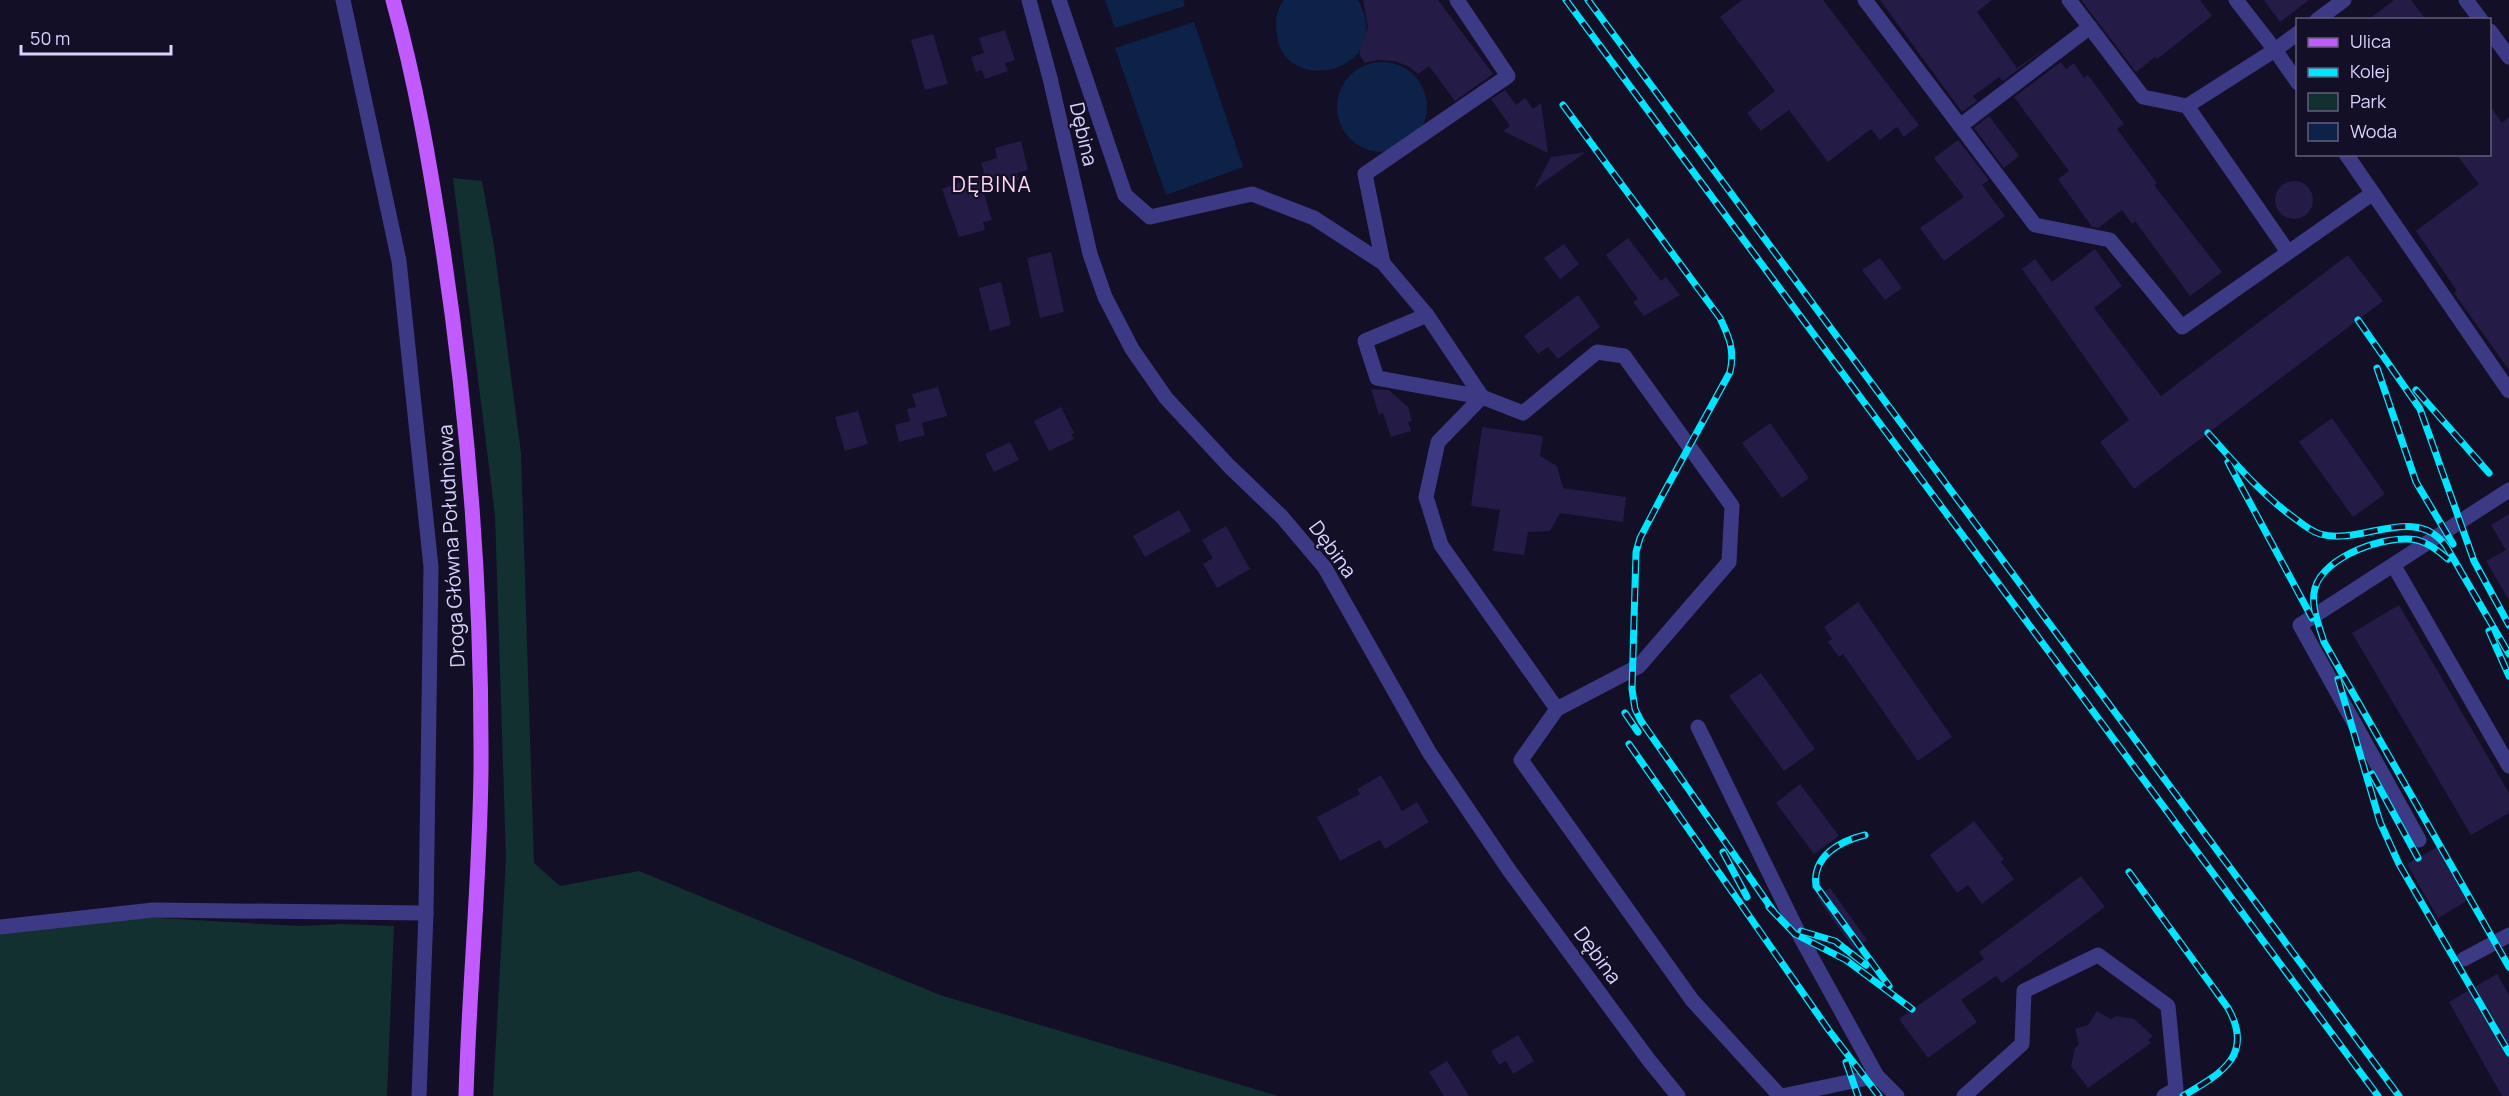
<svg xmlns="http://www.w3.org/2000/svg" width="2509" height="1096" font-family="Manrope,sans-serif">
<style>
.green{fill:#12302f}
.water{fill:#0c2248}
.building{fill:#241b47}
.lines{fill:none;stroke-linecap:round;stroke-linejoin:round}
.minor{stroke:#3d3a85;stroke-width:15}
.major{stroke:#c25bff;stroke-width:15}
.rail-casing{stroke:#00e5ff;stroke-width:7}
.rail{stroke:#130f26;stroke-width:4.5;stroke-dasharray:14;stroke-linecap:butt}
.labels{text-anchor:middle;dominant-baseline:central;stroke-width:4.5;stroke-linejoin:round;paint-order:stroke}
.street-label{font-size:20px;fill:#d9d4ff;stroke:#130f26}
.neighbourhood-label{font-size:21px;letter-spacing:1.5px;fill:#ffd6f0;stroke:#130f26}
</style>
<rect width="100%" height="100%" fill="#130f26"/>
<g class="green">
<path d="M453 178 482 181 494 246 521 453 534 863 560 886 639 871 940 995 1278 1096H493L506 858 495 515Z"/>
<path d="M105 915 300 926 341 924 394 926 387 1096H0V930Z"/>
</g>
<g class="water">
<path d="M1105 0H1183L1185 6 1115 28Z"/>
<path d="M1284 0H1358C1398 72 1284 98 1277 35 1275 22 1276 10 1284 0Z"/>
<path d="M1194 22 1243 167 1166 195 1115 48Z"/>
<circle cx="1382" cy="107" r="45"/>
</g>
<g class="building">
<path d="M1363 0H1438L1493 74 1455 101 1429 66 1418 74 1408 66 1394 61 1377 60 1365 63 1359 54 1368 27Z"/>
<path d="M1742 0H1823L1919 125 1904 137 1897 127 1880 140 1871 129 1828 162 1789 110 1761 131 1747 113 1775 91 1720 17Z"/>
<path d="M1880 0H1992L1977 12 2017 68 2049 46 2003 81 1999 77 1973 96 1977 101 1962 112Z"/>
<path d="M2081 0H2200L2212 16 2157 59 2155 57 2136 72Z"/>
<path d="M2264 0H2309L2280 22Z"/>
<path d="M2394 0H2411L2426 20H2368Z"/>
<path d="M1005 30 1015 60 1005 63 1008 71 985 79 982 70 976 72 971 57 984 53 979 38Z"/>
<path d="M933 34 948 84 925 90 911 40Z"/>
<path d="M2061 62 2066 69 2074 63 2084 78 2088 75 2124 124 2117 129 2157 183 2154 185 2222 272 2190 296 2135 221 2132 224 2122 210 2098 228 2092 227 2058 179 2069 171 2014 97Z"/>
<path d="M1505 90 1516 105 1525 98 1533 109 1541 103 1548 153 1503 131 1510 126 1491 99Z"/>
<path d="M2490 106 2502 123 2509 117V370L2454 293 2457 291 2416 231 2479 184 2456 154H2490Z"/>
<path d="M1989 116 2019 156 2004 168 1974 128Z"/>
<path d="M1958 140 1989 180 1982 185 2005 216 1944 261 1920 228 1964 197 1934 158Z"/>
<path d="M1021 141 1028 170 1017 173 1019 180 983 190 992 220 983 222 985 230 959 237 942 189 984 173 981 163 997 158 995 148Z"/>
<path d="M1586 152 1534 189 1551 157Z"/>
<circle cx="2294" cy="200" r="19"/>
<path d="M1628 238 1661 281 1666 277 1680 295 1644 316 1633 302 1638 299 1606 255Z"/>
<path d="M1564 244 1579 264 1560 279 1544 258Z"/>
<path d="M2095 249 2122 286 2094 308 2161 396 2348 255 2383 301 2134 489 2100 442 2129 420 2022 269 2035 259 2052 282Z"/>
<path d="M1051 252 1064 312 1040 318 1027 258Z"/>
<path d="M1880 258 1902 288 1885 300 1862 270Z"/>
<path d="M1001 282 1011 325 990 331 979 288Z"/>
<path d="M1578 295 1600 327 1558 359 1548 347 1538 354 1524 336Z"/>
<path d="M938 387 947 416 922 423 925 435 899 442 895 425 910 421 907 409 916 407 912 394Z"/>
<path d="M1371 389 1389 390 1408 407 1412 421 1408 422 1411 431 1391 437 1383 413 1379 415Z"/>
<path d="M1061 407 1074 433 1071 434 1074 439 1049 451 1034 421Z"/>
<path d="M858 411 868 444 845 451 835 417Z"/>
<path d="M2332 418 2385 494 2353 517 2299 442Z"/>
<path d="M1770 423 1809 478 1782 498 1742 443Z"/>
<path d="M1482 427 1543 436 1540 456 1557 466 1563 488 1626 497 1623 522 1560 513 1550 531 1528 532 1524 555 1493 551 1500 510 1471 506Z"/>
<path d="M1010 442 1019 460 994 472 985 454Z"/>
<path d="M1179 510 1191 531 1145 557 1133 536Z"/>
<path d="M2509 514V600L2486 561 2506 550 2491 525Z"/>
<path d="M1226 526 1250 569 1217 588 1203 564 1213 558 1202 540Z"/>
<path d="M1858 602 1952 737 1918 761 1843 654 1839 657 1828 642 1832 639 1824 627Z"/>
<path d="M2399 605 2509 793V813L2471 835 2352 633Z"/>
<path d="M1761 673 1815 749 1784 771 1729 696Z"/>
<path d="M1381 775 1402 811 1417 802 1429 822 1385 849 1380 840 1340 861 1317 817 1360 794 1357 789Z"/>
<path d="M1800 784 1839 836 1814 854 1776 803Z"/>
<path d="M1974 821 2004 859 2001 862 2014 879 1982 904 1968 885 1957 893 1930 855Z"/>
<path d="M2439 846 2470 899 2438 918 2407 864Z"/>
<path d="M2081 876 2105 907 2002 983 1996 976 1961 1000 1977 1022 1928 1058 1899 1019 1984 959 1979 952Z"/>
<path d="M1830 888 1867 940 1854 949 1817 897Z"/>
<path d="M2497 974 2509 995V1096H2502L2449 1002Z"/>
<path d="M2097 1011 2111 1019 2116 1016 2134 1019 2153 1036 2148 1040 2151 1043 2088 1088 2071 1066 2075 1048 2079 1044 2075 1029 2088 1025Z"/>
<path d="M1518 1035 1534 1061 1513 1074 1506 1061 1499 1065 1491 1051Z"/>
<path d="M1447 1061 1453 1070 1469 1096H1444L1429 1072Z"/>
</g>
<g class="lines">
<g class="minor">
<path d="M1029 0 1050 78 1090 254 1105 297 1132 349 1166 398 1229 466 1282 517 1325 568 1429 752 1509 870 1648 1059 1678 1096"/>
<path d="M1059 0 1125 195 1150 217 1252 194 1314 218 1383 263 1427 315 1482 397"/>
<path d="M1865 0 2035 225 2110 240 2182 327 2373 193"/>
<path d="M2069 0 2143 97 2187 106 2288 252"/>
<path d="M2466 0 2481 20"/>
<path d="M2317 20 2344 0"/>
<path d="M2490 31 2509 57"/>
<path d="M2298 33 2275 50 2298 83"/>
<path d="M2187 106 2275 50 2236 0"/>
<path d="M1960 126 2090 27"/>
<path d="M2346 154 2509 391"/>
<path d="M1383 263 1365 174 1508 76 1457 0"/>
<path d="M1427 315 1365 341 1377 378 1482 397"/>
<path d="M2394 566 2509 766"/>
<path d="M1557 709 1441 545 1426 497 1438 442 1482 397 1523 413 1597 352 1624 356 1732 506 1729 562 1639 666 1557 709 1521 760 1692 1000 1780 1096"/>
<path d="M1698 727 1801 938 1877 1076"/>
<path d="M2419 840 2300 625 2509 490"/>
<path d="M0 927 153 910 426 913 431 567 399 261 343 0"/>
<path d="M2464 959 2509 935"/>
<path d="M419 1096 426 913"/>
<path d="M1782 1096 1877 1076 1897 1096"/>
<path d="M1964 1096 2022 1044 2024 991 2098 955 2168 1006 2176 1089 2164 1096"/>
</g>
<path class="major" d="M393 0C416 82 430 166 443 250 469 422 482 595 481 769 480 878 469 987 466 1096"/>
<defs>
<g id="rail">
<path d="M1566 0 2378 1096"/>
<path d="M1588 0 2399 1096"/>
<path d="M1563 105 1720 318C1729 337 1735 350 1730 372L1662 496 1640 538 1636 552 1632 689 1635 709 1641 721 1774 912"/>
<path d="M2358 320 2420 409 2474 561 2509 625"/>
<path d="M2377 368 2416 482 2453 544"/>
<path d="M2416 390 2489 473"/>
<path d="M2208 433C2235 463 2260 493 2293 517 2301 523 2310 531 2320 534 2361 546 2415 503 2446 546L2509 654"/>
<path d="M2228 462 2312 618"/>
<path d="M2448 559C2438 551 2429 543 2417 540 2386 534 2324 556 2315 588 2310 606 2319 625 2324 642L2509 967"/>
<path d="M2489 631 2509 676"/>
<path d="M2338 679 2380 822 2399 864 2509 1053"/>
<path d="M1625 713 1638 732"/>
<path d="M1629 744 1828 1029 1879 1096"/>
<path d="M2372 774 2418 858"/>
<path d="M1865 835C1840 841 1812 856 1816 886L1889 986"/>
<path d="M1723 852 1747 897"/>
<path d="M2129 872 2228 1008C2255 1056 2220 1074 2183 1096"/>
<path d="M1769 907 1795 934 1846 960 1912 1009"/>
<path d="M1801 931 1835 941 1866 965"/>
<path d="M1846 1062 1858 1096"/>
</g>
</defs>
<use href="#rail" class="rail-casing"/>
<use href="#rail" class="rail"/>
</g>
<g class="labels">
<g class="street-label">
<text transform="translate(1084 134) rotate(77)">Dębina</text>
<text transform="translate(451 546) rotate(-93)">Droga Główna Południowa</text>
<text transform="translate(1333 549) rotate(54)">Dębina</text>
<text transform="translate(1598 955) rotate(54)">Dębina</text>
</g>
<g class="neighbourhood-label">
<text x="992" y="184">DĘBINA</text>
</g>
</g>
<rect x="2296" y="18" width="195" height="138" fill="#130f26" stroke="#625e7d" stroke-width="1.5"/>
<rect x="2308" y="38" width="30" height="9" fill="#c25bff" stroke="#625e7d" stroke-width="1.5"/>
<text x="2350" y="48" font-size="18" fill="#d9d4ff">Ulica</text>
<rect x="2308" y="68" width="30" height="9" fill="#00e5ff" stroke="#625e7d" stroke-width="1.5"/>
<text x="2350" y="78" font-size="18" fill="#d9d4ff">Kolej</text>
<rect x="2308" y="93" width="30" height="18" fill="#12302f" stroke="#625e7d" stroke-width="1.5"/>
<text x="2350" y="108" font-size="18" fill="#d9d4ff">Park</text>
<rect x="2308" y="123" width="30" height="18" fill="#0c2248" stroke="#625e7d" stroke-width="1.5"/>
<text x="2350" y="138" font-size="18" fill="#d9d4ff">Woda</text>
<path d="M21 45v9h150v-9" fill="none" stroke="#d9d4ff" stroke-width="3"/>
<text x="30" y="45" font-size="18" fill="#d9d4ff" stroke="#130f26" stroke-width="4.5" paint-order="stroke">50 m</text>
</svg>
